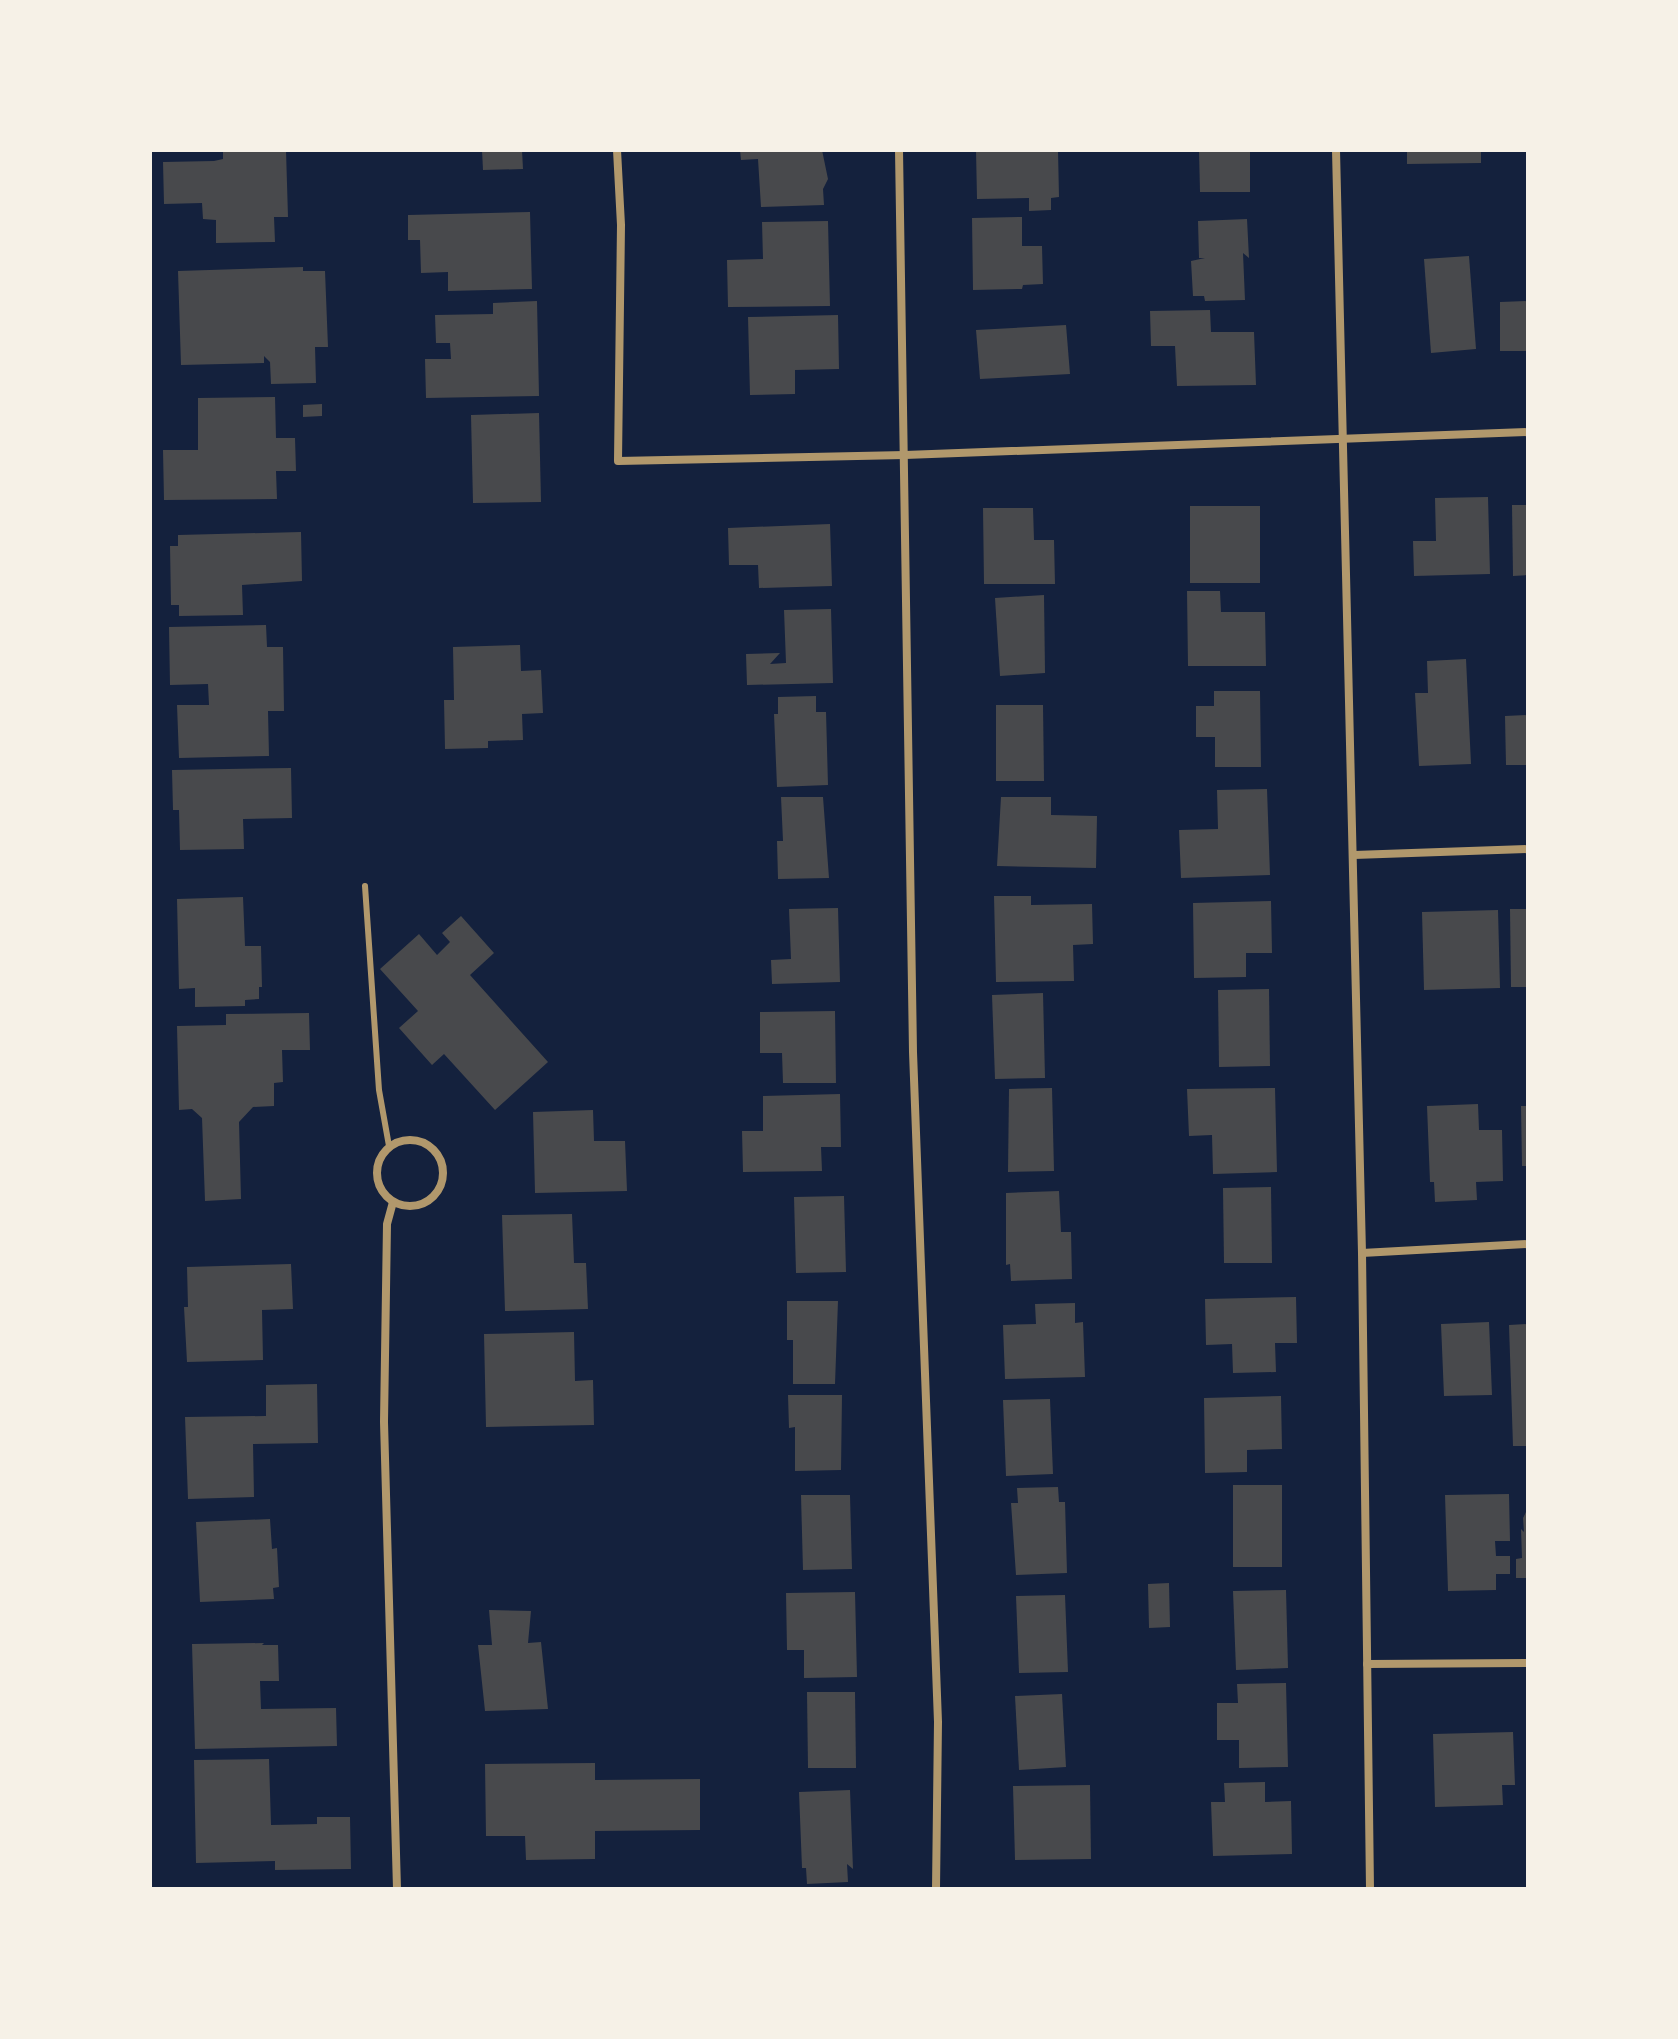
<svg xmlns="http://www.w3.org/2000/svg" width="1678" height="2039" font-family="'Nunito Sans',sans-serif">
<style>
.building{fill:#48494c}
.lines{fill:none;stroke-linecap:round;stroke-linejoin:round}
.service{stroke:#b1986c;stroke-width:6}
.minor{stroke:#b1986c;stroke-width:8}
</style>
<rect width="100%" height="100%" fill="#14213d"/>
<g class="building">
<path d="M223 150H286L288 217H274L275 242 216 243V220L203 219 202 203 164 204 163 162 214 161 223 159Z"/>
<path d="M482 150H522L523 169 483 170Z"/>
<path d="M740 150H822L828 179 823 189 824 205 761 207 758 159 741 160Z"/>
<path d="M976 150H1058L1059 197 1051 198V210L1029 211V198L977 199Z"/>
<path d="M1199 150H1250V192H1200Z"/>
<path d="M1407 150H1481V163L1407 164Z"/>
<path d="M530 212 532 289 448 291V272L421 273 420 240H408V215Z"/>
<path d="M1022 217V246H1042L1043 284 1023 285 1022 289 973 290 972 218Z"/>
<path d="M1247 219 1249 258 1243 253 1245 300 1205 301 1204 296H1193L1191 261 1205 258H1199L1198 221Z"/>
<path d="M828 221 830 306 728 307 727 260 763 259 762 222Z"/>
<path d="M1469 256 1476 349 1431 353 1424 259Z"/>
<path d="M303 267V271H325L328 347H315L316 383 271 384 270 362 264 356V363L181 365 178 271Z"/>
<path d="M537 301 539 396 426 398 425 359H451L450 343H436L435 315 493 314V303Z"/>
<path d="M1528 301V351H1500V302Z"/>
<path d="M1210 310 1211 332H1254L1256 385 1177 386 1175 346H1151L1150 311Z"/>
<path d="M838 315 839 369 795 370V394L750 395 748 317Z"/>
<path d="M1066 325 1070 374 980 379 976 330Z"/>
<path d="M275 397 276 438H295L296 471H276L277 499 164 500 163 450H198V398Z"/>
<path d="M322 404V416L303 417V405Z"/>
<path d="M539 413 541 502 473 503 471 415Z"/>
<path d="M1488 497 1490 574 1414 576 1413 541H1436L1435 498Z"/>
<path d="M1512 505H1528V575L1513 576Z"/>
<rect x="1190" y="506" width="70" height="77"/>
<path d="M983 508H1033L1034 540H1054L1055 584H984Z"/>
<path d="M830 524 832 586 759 588 758 565H729L728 528Z"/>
<path d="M301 532 302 581 242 585 243 615 179 616V605H171L170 546H178V535Z"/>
<path d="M1187 591H1220L1221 612H1265L1266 666H1188Z"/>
<path d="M1044 595 1045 673 1000 676 995 598Z"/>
<path d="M831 609 833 683 747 685 746 654 780 653 770 664 786 663 784 610Z"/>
<path d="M266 625 267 647H283L284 711H268L269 756 179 758 177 705H209L208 684 170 685 169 627Z"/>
<path d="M520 645 521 671 541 670 543 713 522 714 523 740 488 741V748L445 749 444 700H454L453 647Z"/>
<path d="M1466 659 1471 764 1419 766 1415 693H1428L1427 661Z"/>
<path d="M1214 691H1260L1261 767H1215V737H1196V706H1214Z"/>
<path d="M816 696V712H826L828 785 777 787 774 714H778V697Z"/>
<path d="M996 705H1043L1044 781H996Z"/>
<path d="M1528 715V765H1506L1505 716Z"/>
<path d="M291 768 292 818 243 819 244 849 180 850 179 810H173L172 770Z"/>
<path d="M1267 789 1270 875 1181 878 1179 830 1218 829 1217 790Z"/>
<path d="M781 797H823L829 878 778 879 777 841H783Z"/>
<path d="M1001 797H1051V815L1097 816 1096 868 997 866Z"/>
<path d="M994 896H1031V905L1092 904 1093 944 1073 945 1074 981 996 982Z"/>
<path d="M243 897 245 946H261L262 987H259V999L245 1000V1006L195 1007V988L179 989 177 899Z"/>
<path d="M1271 901 1272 953H1246V977L1194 978 1193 903Z"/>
<path d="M838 908 840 982 772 984 771 960 791 959 789 909Z"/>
<path d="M1510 909H1528V987H1511Z"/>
<path d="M1498 910 1500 988 1424 990 1422 912Z"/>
<path d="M461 916 494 953 470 975 548 1062 495 1110 444 1054 432 1065 399 1028 418 1011 380 969 419 934 437 955 450 942 442 933Z"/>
<path d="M1269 989 1270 1066 1219 1067 1218 990Z"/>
<path d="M1043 993 1045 1078 995 1079 992 995Z"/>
<path d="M835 1011 836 1083H783L782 1053H760V1012Z"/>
<path d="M309 1013 310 1050H282L283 1082 274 1083V1106L253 1107 239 1122 241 1199 205 1201 202 1118 192 1109 179 1110 177 1026 226 1025V1014Z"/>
<path d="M1052 1088 1054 1171 1008 1172 1009 1089Z"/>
<path d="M1275 1088 1277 1172 1213 1174 1212 1135 1189 1136 1187 1089Z"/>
<path d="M840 1094 841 1147H821L822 1171 743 1172 742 1131H763V1096Z"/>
<path d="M1478 1104 1479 1130H1502L1503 1181 1476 1182 1477 1200 1435 1202 1434 1182H1430L1427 1106Z"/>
<path d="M1521 1106H1528V1166H1522Z"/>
<path d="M593 1110 594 1141H625L627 1191 535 1193 533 1112Z"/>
<path d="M1271 1187 1272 1263H1224L1223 1188Z"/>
<path d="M1059 1191 1061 1232H1071L1072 1279 1011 1281 1010 1264 1006 1265V1193Z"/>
<path d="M844 1196 846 1272 796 1273 794 1197Z"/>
<path d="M572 1214 574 1263H586L588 1309 505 1311 502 1215Z"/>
<path d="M291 1264 293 1309 262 1310 263 1360 187 1362 184 1307H188L187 1267Z"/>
<path d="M1296 1297 1297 1343H1275L1276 1372 1233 1373 1232 1344 1206 1345 1205 1299Z"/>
<path d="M787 1301H838L835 1384H793V1340H787Z"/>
<path d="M1075 1303V1323L1083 1322 1085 1377 1005 1379 1003 1325 1036 1324 1035 1304Z"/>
<path d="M1489 1322 1492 1395 1444 1396 1441 1324Z"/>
<path d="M1528 1324V1446H1513L1509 1325Z"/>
<path d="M574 1332 575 1381 593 1380 594 1425 486 1427 484 1334Z"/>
<path d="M317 1384 318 1443 253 1444 254 1497 188 1499 185 1417 266 1416V1385Z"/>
<path d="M788 1395H842L841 1470 795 1471V1427L789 1428Z"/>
<path d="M1281 1396 1282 1449 1247 1450V1472L1205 1473 1204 1398Z"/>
<path d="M1050 1399 1053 1474 1006 1476 1003 1400Z"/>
<rect x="1233" y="1485" width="49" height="82"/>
<path d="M1058 1487 1059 1502H1065L1067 1573 1016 1575 1011 1503H1018L1017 1488Z"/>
<path d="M1509 1494 1510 1541H1495L1496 1556H1510V1574H1496V1590L1448 1591 1445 1495Z"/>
<path d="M801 1495H850L852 1569 803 1570Z"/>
<path d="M1528 1508V1578H1516V1559L1522 1558 1521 1529 1524 1532 1523 1518Z"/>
<path d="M270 1519 272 1549 277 1548 279 1587 273 1588 274 1599 200 1602 196 1522Z"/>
<path d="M1169 1583 1170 1627 1149 1628 1148 1584Z"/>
<path d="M1286 1590 1288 1668 1236 1670 1233 1591Z"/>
<path d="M855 1592 857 1677 804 1678V1650H787L786 1593Z"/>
<path d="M1065 1595 1068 1672 1019 1673 1016 1596Z"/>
<path d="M489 1610 531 1611 528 1643 541 1642 548 1709 485 1711 478 1645H492Z"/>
<path d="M264 1643 262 1645H278L279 1681H260L261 1709 336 1708 337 1746 195 1749 192 1644Z"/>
<path d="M1286 1683 1288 1767 1239 1768V1740H1217V1703H1238L1237 1684Z"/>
<path d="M807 1692H855L856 1768H808Z"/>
<path d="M1062 1694 1066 1767 1019 1770 1015 1696Z"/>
<path d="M1513 1732 1515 1785H1502L1503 1805 1435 1807 1433 1734Z"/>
<path d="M269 1759 271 1825 317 1824V1817H350L351 1869 275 1870V1861L196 1863 194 1760Z"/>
<path d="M595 1763V1780L700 1779V1830L595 1831V1859L526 1860 525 1836H486L485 1764Z"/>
<path d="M1265 1782V1802L1291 1801 1292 1854 1213 1856 1211 1802H1225L1224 1783Z"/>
<path d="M1090 1785 1091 1859 1015 1860 1013 1786Z"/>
<path d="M850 1790 853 1869 847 1864 848 1882 807 1884 806 1868H802L799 1792Z"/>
</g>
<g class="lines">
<path class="service" d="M365 886 379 1090 389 1146"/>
<g class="minor">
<path d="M617 150 621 225 618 461 905 455 1528 432"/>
<path d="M899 150 913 1052 938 1722 936 1889"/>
<path d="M1336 150 1362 1253 1370 1889"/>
<path d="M1354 855 1528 849"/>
<circle cx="410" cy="1173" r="33"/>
<path d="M393 1202 387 1224 384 1422 397 1889"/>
<path d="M1362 1253 1528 1244"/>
<path d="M1367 1664 1528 1663"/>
</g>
</g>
<rect width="1678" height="2039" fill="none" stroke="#f6f1e7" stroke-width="304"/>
</svg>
